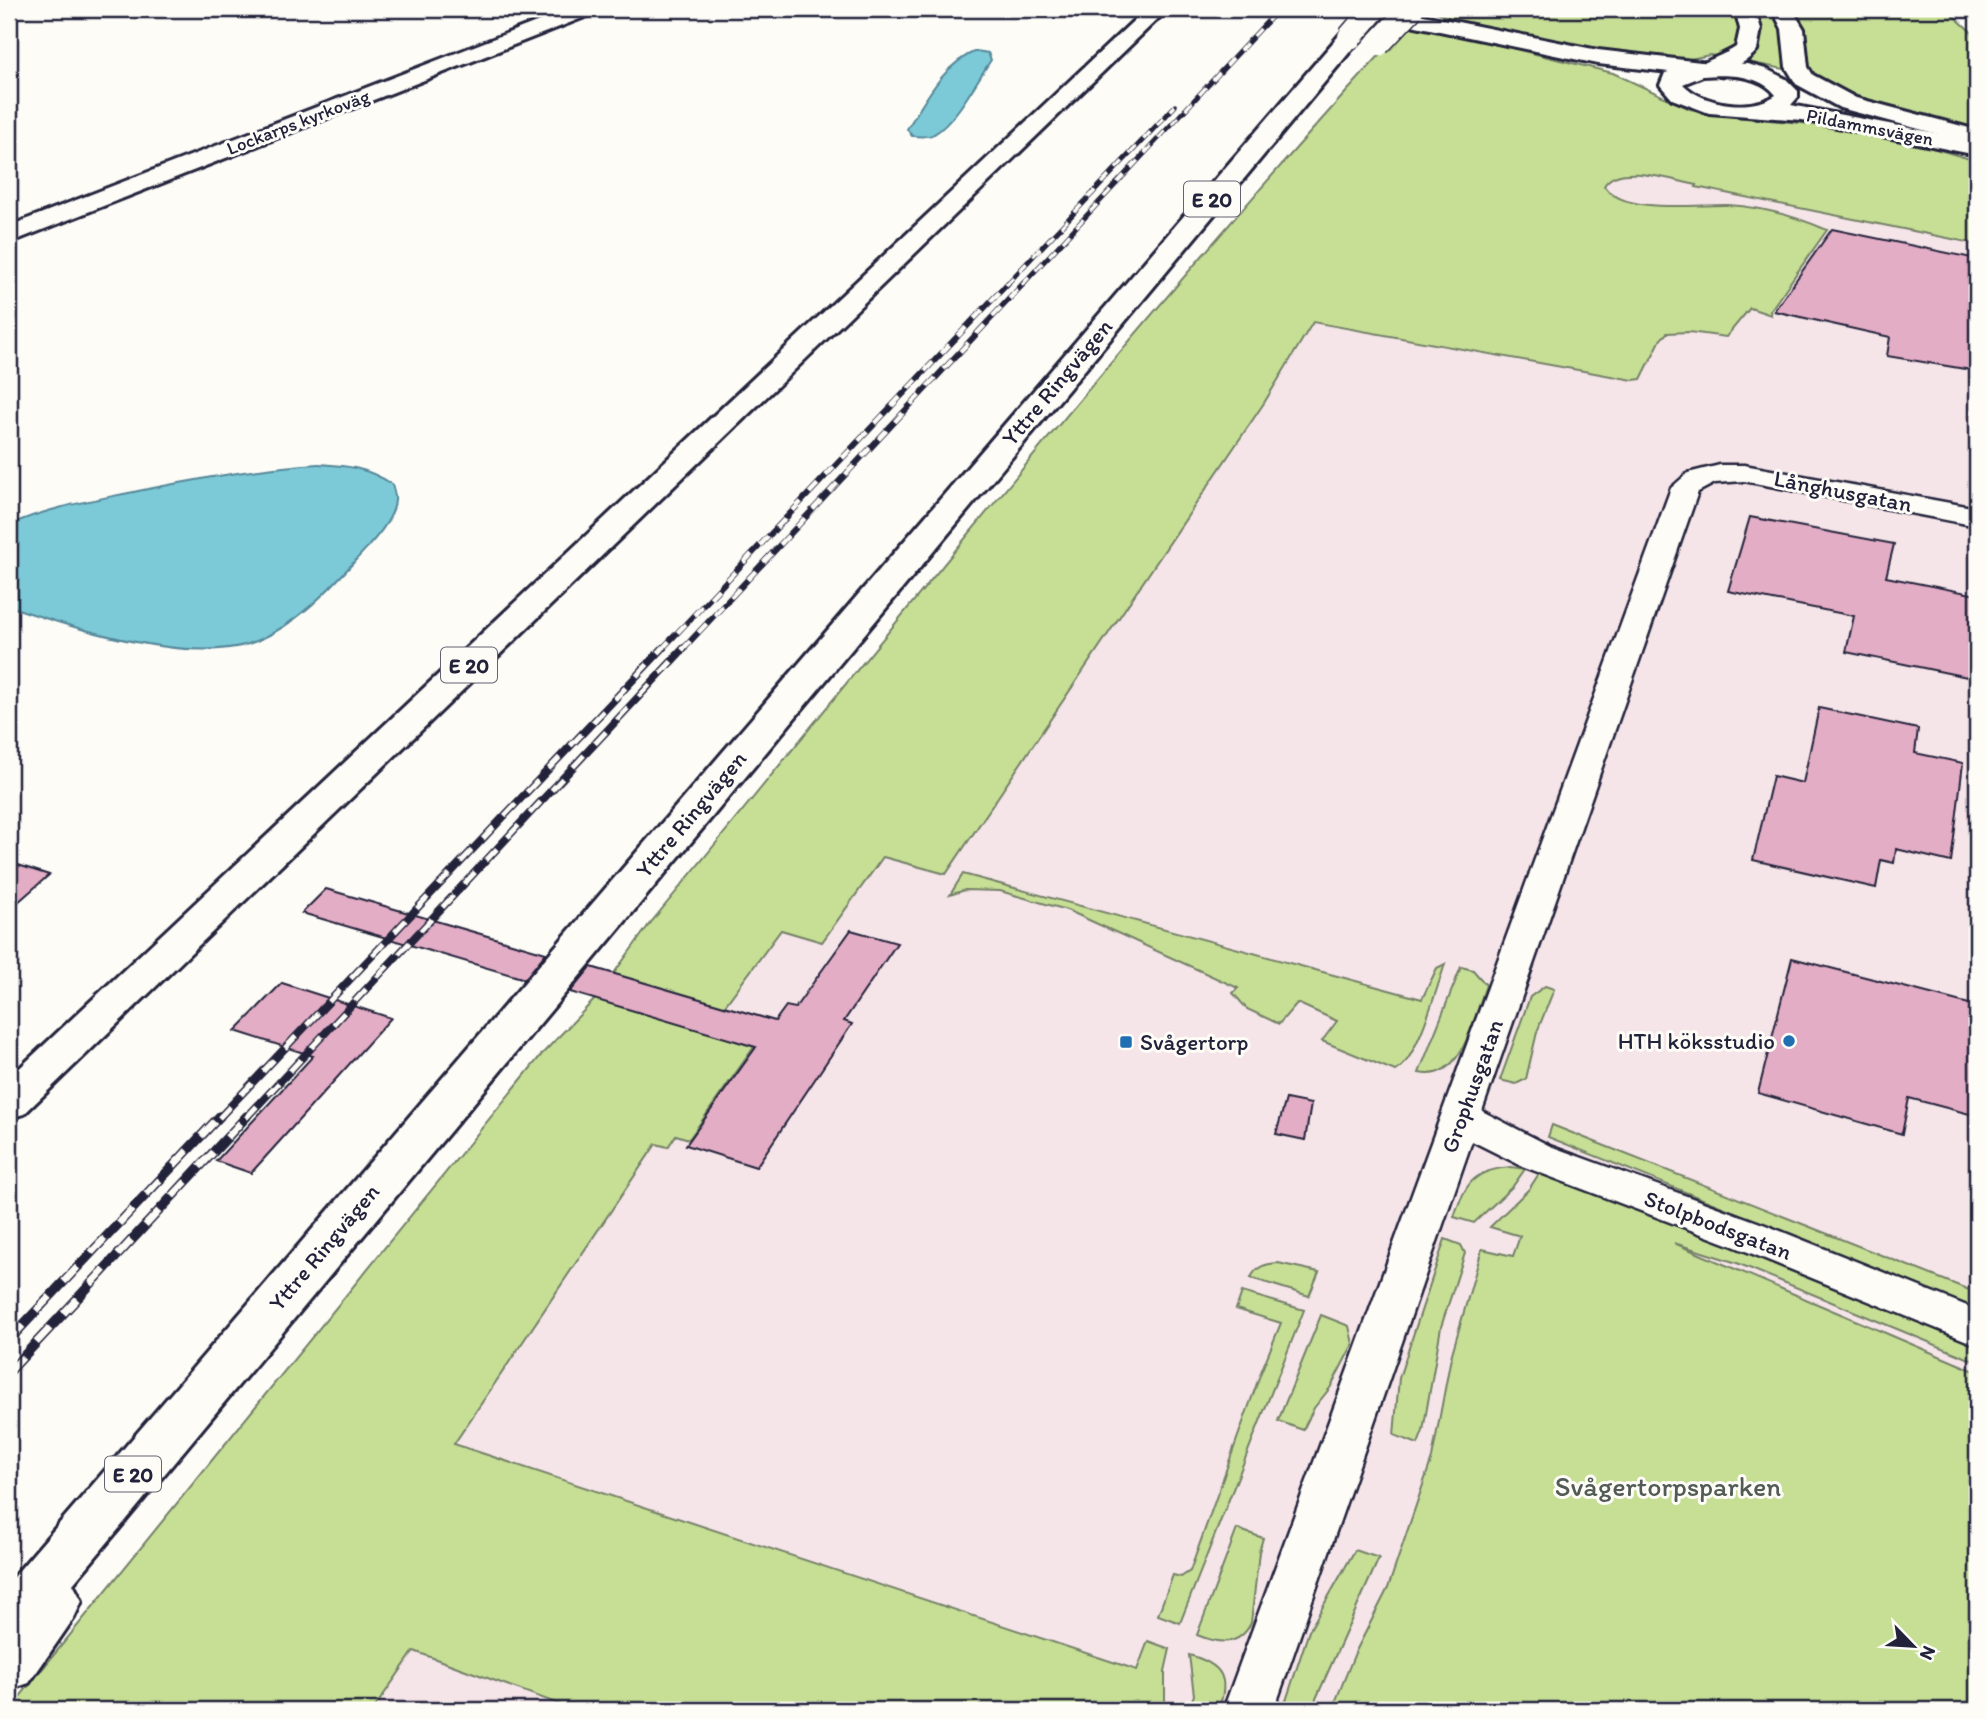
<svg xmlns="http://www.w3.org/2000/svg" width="1986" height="1719" font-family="Itim,sans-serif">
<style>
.built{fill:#f5e4e8}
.green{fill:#c6df95;stroke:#748068;stroke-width:2}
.water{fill:#7bcad7;stroke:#578799;stroke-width:2}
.building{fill:#e3adc5;stroke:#22223b;stroke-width:2}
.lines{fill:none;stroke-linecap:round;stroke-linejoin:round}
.minor-casing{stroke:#22223b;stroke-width:5}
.tertiary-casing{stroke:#22223b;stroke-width:6}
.secondary-casing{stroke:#22223b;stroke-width:6}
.motorway-casing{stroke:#22223b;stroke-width:6}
.minor{fill:#fdfcf7;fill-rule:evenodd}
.tertiary{fill:#fdfcf7;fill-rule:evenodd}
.secondary{fill:#fdfcf7;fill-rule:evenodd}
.motorway{fill:#fdfcf7;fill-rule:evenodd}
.rail-far3-casing{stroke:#22223b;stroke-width:5}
.rail-far2-casing{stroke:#22223b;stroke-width:6}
.rail-far1-casing{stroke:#22223b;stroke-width:8}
.rail-casing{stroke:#22223b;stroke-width:10}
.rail-far3{stroke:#fdfcf7;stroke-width:3.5;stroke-dasharray:10;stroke-linecap:butt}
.rail-far2{stroke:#fdfcf7;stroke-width:4.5;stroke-dasharray:12;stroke-linecap:butt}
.rail-far1{stroke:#fdfcf7;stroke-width:5;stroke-dasharray:16;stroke-linecap:butt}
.rail{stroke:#fdfcf7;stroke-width:7;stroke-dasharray:20;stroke-linecap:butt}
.motorway-bridge-casing{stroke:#22223b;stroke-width:27;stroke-linecap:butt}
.motorway-bridge{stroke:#fdfcf7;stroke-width:24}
.poi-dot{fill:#1f6fb2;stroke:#fdfcf7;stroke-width:2.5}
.labels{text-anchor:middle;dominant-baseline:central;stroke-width:6;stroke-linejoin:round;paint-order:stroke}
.far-street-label{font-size:19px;fill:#22223b;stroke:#fdfcf7}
.shield{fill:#fdfcf7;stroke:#646373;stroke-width:2}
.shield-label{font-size:21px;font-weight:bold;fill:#22223b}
.street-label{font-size:23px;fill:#22223b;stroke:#fdfcf7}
.poi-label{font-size:23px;fill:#22223b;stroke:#fdfcf7;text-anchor:end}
.near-park-label{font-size:28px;fill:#535b56;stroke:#fdfcf7}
</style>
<rect width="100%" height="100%" fill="#fdfcf7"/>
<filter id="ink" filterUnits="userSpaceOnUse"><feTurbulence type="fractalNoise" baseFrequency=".0143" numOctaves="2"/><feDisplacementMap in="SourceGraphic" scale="14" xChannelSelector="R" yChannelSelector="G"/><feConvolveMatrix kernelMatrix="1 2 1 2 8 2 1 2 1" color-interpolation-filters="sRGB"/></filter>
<g filter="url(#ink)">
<path class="built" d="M1410 29 1684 108 1977 163V1710H129Z"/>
<g class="green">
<path d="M1430 9H1946L1977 37V129L1872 107 1839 92 1816 75 1710 55 1685 60H1653L1574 47 1457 21Z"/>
<path d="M1409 23 1613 73 1690 109 1734 117 1835 126 1898 138 1977 161V244L1696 187 1697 185C1674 181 1617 161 1604 186 1623 215 1698 204 1728 205 1761 207 1797 217 1827 230L1770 311 1771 315 1750 308 1726 337 1689 332 1667 333 1661 339 1641 379 1633 380 1313 322 1264 403 946 874 883 857 822 942 781 930 706 1031 754 1047 689 1139 676 1135 668 1147 656 1144 454 1444 1137 1670 1148 1641 1170 1649 1165 1671V1710H575L414 1651 373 1710H9L542 1054 596 998 648 926C898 622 1142 313 1409 23Z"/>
<path d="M963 874 1422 999 1437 968 1445 964C1437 987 1416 1064 1395 1071L1322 1041 1337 1021 1297 1003 1279 1024 1247 1009 1233 993 1238 988 1067 910 1000 891 965 890 950 895Z"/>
<path d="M1461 967 1473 970 1486 985C1474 1016 1463 1083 1419 1073Z"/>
<path d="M1545 986 1554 989 1537 1032 1526 1079 1516 1084 1500 1080 1530 997Z"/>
<path d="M1552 1125 1977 1293V1309L1548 1137Z"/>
<path d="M1511 1167 1525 1169 1513 1186 1474 1223 1454 1217C1465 1183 1474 1170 1511 1167Z"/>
<path d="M1542 1169 1977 1343V1362L1737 1263 1674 1243 1977 1372V1710H1332L1355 1653 1388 1588 1432 1458 1451 1357 1482 1249 1513 1256 1520 1236 1490 1227 1529 1189Z"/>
<path d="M1445 1239 1461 1245 1465 1253 1441 1327 1423 1431 1418 1444 1394 1435 1399 1378Z"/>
<path d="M1278 1263 1319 1272 1309 1296 1251 1278C1256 1266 1266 1264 1278 1263Z"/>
<path d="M1242 1292 1304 1310 1180 1623 1158 1615 1173 1575 1181 1577 1190 1571 1261 1372 1281 1323 1236 1309Z"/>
<path d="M1321 1315 1349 1326 1353 1344 1330 1388 1314 1408 1303 1430 1278 1421Z"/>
<path d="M1237 1529 1263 1538 1259 1552 1251 1623C1239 1647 1219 1644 1197 1635Z"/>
<path d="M1355 1550 1379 1558 1311 1710H1283L1309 1631Z"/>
<path d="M1189 1655C1221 1664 1231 1677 1218 1710H1188L1194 1695Z"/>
</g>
<g class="water">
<path d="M976 51 988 53 991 60C977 80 955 123 934 134 927 138 919 136 912 136L907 129C925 101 943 64 976 51Z"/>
<path d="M318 464C348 466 366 467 392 484 393 489 396 495 395 500 394 522 368 546 354 562 328 591 296 624 259 640 196 668 72 628 9 606V525C49 507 95 500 138 491 198 479 257 468 318 464Z"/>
</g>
<g class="building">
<path d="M1832 229 1977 259V371L1887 356 1890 337 1774 311Z"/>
<path d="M1750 517 1894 544 1886 577 1977 595V679L1846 652 1854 616 1728 591Z"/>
<path d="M1819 708 1918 729 1915 753 1963 763 1951 862 1896 849 1894 863 1881 860 1876 888 1753 860 1773 776 1803 783Z"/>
<path d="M9 862 49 875 9 910Z"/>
<path d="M326 889 546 953 525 979 302 913Z"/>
<path d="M851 930 897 943 844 1021 852 1024 756 1167 686 1145 756 1047 570 992 591 967 775 1021 786 1006 795 1008Z"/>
<path d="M1792 958 1977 1006V1116L1909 1098 1902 1134 1758 1093Z"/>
<path d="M282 983 391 1018 251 1173 216 1161 313 1056 235 1031Z"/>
<path d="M1286 1099 1311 1104 1305 1140 1276 1134Z"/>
</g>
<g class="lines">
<defs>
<path id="minor" d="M1720 465H1744L1977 508V526L1744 481 1715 483 1698 492 1482 1111 1550 1146 1763 1224 1977 1310V1345L1733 1246 1522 1166 1472 1141 1274 1710H1223L1671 488 1688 473Z"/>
<path id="tertiary" d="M570 9H598L595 13 9 243V226Z"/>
<path id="secondary" d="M1353 9H1393L1598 50 1701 62 1747 64 1766 69 1786 79 1798 91V97L1791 105 1977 141V155L1802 120 1709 113 1672 99 1660 85 1665 73 1669 72 1598 64 1363 15 1356 13ZM1703 76C1727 74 1760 74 1776 95 1751 112 1703 105 1683 84Z"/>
<g id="motorway">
<path d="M1146 9H1168L24 1114 9 1118V1078Z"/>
<path d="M1735 9H1755L1761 29 1757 50C1746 65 1718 77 1700 73L1697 68C1702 62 1726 54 1736 47L1740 29Z"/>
<path d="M1772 9H1792L1804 29 1808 67 1813 75 1856 98 1977 130V142L1972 143 1840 108 1796 84 1786 67 1782 29Z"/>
<path d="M1350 31 1358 32 1361 37 1358 42 73 1584 82 1601 74 1618 29 1683 9 1690V1582L1342 32Z"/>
</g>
</defs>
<use href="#minor" class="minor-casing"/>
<use href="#tertiary" class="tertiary-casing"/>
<use href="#secondary" class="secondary-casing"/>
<use href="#motorway" class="motorway-casing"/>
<use href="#minor" class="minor"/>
<use href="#tertiary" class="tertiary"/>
<use href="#secondary" class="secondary"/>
<use href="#motorway" class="motorway"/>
<defs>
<g id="rail-far3">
<path d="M1006 285 1175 106"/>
<path d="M1022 285 1279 9"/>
</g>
<g id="rail-far2">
<path d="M661 650 1008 283"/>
<path d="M682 650 1024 283"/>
</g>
<g id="rail-far1">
<path d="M219 1118 663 648"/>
<path d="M246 1118 684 648"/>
</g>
<g id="rail">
<path d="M9 1340 220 1116"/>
<path d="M9 1372 247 1116"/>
</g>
</defs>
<use href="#rail-far3" class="rail-far3-casing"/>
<use href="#rail-far2" class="rail-far2-casing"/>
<use href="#rail-far1" class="rail-far1-casing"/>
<use href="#rail" class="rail-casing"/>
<use href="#rail-far3" class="rail-far3"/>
<use href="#rail-far2" class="rail-far2"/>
<use href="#rail-far1" class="rail-far1"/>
<use href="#rail" class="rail"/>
<defs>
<g id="motorway-bridge">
<path d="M1350 37 1374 9"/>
<path d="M1378 44 1411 9"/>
</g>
</defs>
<use href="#motorway-bridge" class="motorway-bridge-casing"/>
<use href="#motorway-bridge" class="motorway-bridge"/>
</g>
</g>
<g class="poi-dot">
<circle cx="1789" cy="1041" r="7"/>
<rect x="1119" y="1035" width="14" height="14" rx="3.5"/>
</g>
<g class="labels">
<g class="far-street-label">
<text transform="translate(298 122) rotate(-21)">Lockarps kyrkoväg</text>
<text transform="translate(1870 127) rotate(11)">Pildammsvägen</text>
</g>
<g class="shield">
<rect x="1184" y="181.5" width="56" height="35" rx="5"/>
<rect x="441" y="647.5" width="56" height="35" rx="5"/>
<rect x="105" y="1456.5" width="56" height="35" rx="5"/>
</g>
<g class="shield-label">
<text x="1212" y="199">E 20</text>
<text x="469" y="665">E 20</text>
<text x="133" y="1474">E 20</text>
</g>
<g class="street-label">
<text transform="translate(1057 382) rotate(-50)">Yttre Ringvägen</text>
<text transform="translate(1843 491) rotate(11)">Långhusgatan</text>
<text transform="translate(691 814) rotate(-50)">Yttre Ringvägen</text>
<text transform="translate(1472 1086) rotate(-70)">Grophusgatan</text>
<text transform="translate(1718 1225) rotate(21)">Stolpbodsgatan</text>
<text transform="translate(324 1247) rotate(-50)">Yttre Ringvägen</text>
</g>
<g class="poi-label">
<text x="1775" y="1041">HTH köksstudio</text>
<text x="1140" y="1042" text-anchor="start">Svågertorp</text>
</g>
<g class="near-park-label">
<text x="1668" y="1486">Svågertorpsparken</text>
</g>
</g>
<rect width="1986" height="1719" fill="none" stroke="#fdfcf7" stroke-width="35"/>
<rect x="18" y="18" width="1951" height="1684" fill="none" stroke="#22223b" stroke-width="2.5" filter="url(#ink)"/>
<g transform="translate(1913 1646) rotate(115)" stroke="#fdfcf7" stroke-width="5" paint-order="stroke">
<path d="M0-5L12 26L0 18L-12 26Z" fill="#22223b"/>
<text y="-10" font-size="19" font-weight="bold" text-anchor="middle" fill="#22223b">N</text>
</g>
</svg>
